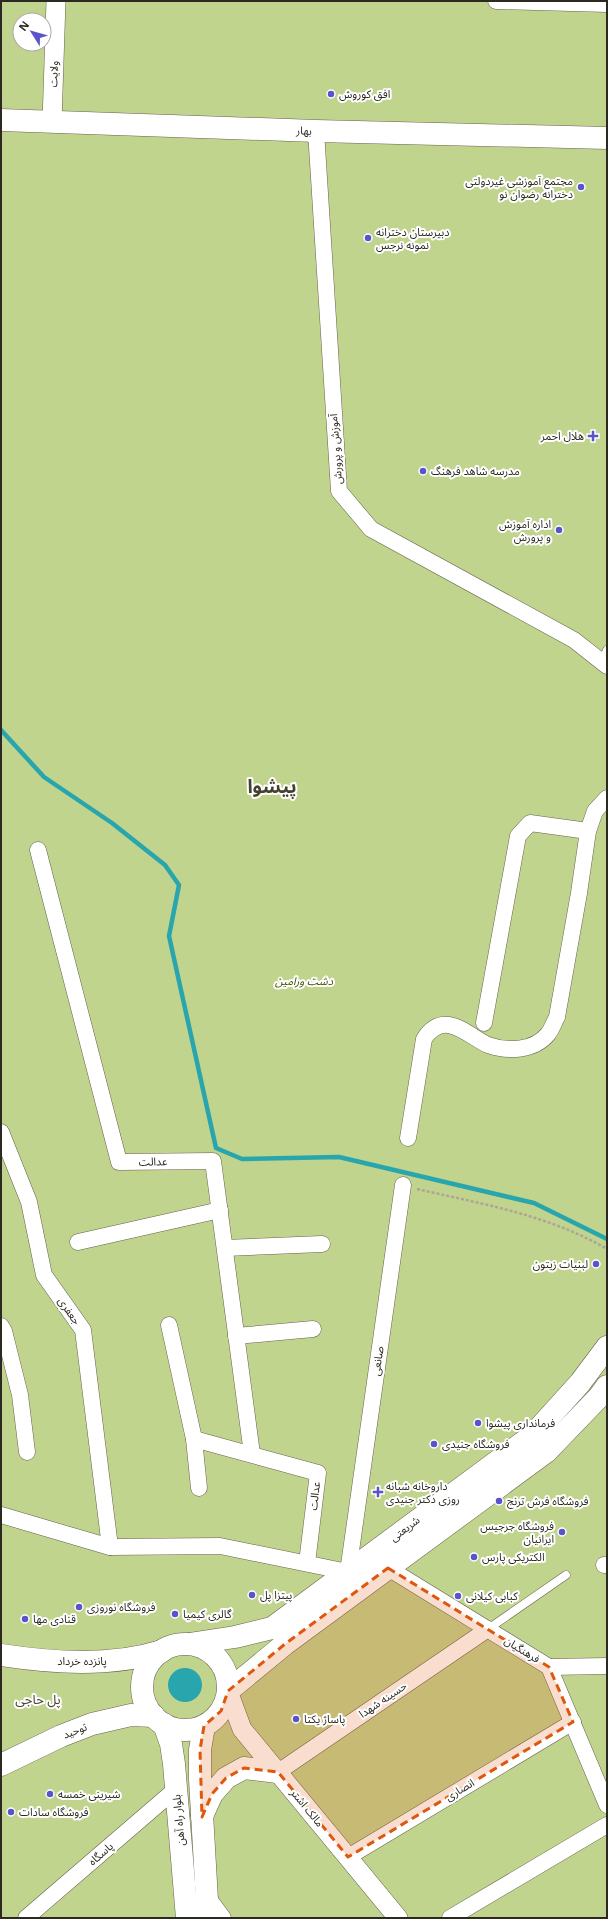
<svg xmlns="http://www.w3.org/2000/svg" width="608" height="1919" font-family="Georgia,'Noto Sans Arabic',serif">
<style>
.green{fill:#c0d48e;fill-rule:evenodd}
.water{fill:#29a5ad}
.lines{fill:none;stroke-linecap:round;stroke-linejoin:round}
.stream{stroke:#29a5ad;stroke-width:4.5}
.service-casing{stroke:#66614e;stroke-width:9}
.minor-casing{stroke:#66614e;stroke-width:17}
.tertiary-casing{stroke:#66614e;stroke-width:20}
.secondary-casing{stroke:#66614e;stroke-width:23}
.primary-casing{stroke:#66614e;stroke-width:23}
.path{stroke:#aba695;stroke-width:2.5;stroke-dasharray:3 2;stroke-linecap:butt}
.service{stroke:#fff;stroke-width:8}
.minor{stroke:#fff;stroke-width:16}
.tertiary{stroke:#fff;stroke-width:19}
.secondary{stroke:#fff;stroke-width:22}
.primary{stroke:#fff;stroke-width:22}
.marked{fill:#df570d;fill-opacity:0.2;stroke:#df570d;stroke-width:3;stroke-dasharray:8 5;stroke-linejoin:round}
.poi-dot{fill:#5b53cb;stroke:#fff;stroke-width:1.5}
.labels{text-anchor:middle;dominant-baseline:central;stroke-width:4;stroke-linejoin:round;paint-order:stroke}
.street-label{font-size:11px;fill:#2b2921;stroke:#fff}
.poi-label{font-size:11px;fill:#2b2921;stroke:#fff;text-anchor:start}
.park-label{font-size:11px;font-style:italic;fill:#435207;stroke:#fff}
.quarter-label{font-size:13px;fill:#46402f;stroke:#fff}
.town-label{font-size:19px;font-weight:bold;fill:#46402f;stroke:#fff}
</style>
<rect width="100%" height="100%" fill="#eee8d2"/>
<path class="green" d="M1 1H607V1918H1ZM20 20H44V44H20Z"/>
<circle class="water" cx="185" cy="1685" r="17"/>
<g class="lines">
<path class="stream" d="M1 730 44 777 112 823 165 865 179 885 169 936 216 1148 242 1159 339 1157 534 1203 607 1239"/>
<defs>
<g id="service">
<path d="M602 662 607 650"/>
<path d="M488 1629 566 1575"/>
</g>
<g id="minor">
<path d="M496 1 607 4"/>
<path d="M316 131 339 491 371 529 574 640 607 666"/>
<path d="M38 850 119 1162 213 1161 252 1454"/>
<path d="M484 1023 518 836 530 823 588 831"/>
<path d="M1 1132 29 1202 44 1275 83 1330 110 1547"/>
<path d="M408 1138 424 1039C444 1008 468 1036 488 1045 508 1052 534 1051 548 1034 552 1029 554 1022 557 1017L579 893 588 831 595 811 607 798"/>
<path d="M78 1242 220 1210"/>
<path d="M225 1248 322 1244"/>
<path d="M169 1325 194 1439 199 1488"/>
<path d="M1 1326 4 1331 20 1395 27 1452"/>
<path d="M236 1336 313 1329"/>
<path d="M194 1439 318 1473 307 1563"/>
<path d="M1 1515 110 1547 220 1546 348 1572 403 1185"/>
<path d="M604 1565H607"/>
<path d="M388 1568 549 1667 607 1805"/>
<path d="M549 1667 607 1666"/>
<path d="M278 1772 488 1629"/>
<path d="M348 1857 573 1722"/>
<path d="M206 1895 223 1918"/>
<path d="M26 1918 176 1789"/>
<path d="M450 1918 607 1825"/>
</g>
<g id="tertiary">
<path d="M52 122 56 1"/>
<path d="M228 1691 242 1729 398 1918"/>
</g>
<g id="secondary">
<path d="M1 120 316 131 607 138"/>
<path d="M164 1724 171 1744 174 1764 187 1918"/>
<path d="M204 1726 200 1750V1779L208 1918"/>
<path d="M202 1816 212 1794 226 1778 244 1768 278 1772"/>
</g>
<g id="primary">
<path d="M189 1644 235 1637 272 1628 533 1435 580 1383 607 1347"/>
<circle cx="185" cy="1687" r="43"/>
<path d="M1 1655C54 1663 110 1667 162 1651"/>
<path d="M228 1691 285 1644 546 1452 599 1397 607 1386"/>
<path d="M1 1765 61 1736 92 1724 131 1715 154 1716"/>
</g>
</defs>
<use href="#service" class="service-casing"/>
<use href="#minor" class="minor-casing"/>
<use href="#tertiary" class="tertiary-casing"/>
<use href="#secondary" class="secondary-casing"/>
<use href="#primary" class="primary-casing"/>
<path class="path" d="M417 1189C482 1204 549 1215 607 1249"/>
<use href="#service" class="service"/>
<use href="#minor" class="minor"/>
<use href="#tertiary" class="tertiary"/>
<use href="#secondary" class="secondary"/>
<use href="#primary" class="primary"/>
</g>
<path class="marked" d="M388 1568 549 1667 573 1722 348 1857 278 1772 244 1768 226 1778 212 1794 202 1817 200 1750 204 1726 221 1711 228 1691 285 1644Z"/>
<g class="poi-dot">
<circle cx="331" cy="94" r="4"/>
<circle cx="581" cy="187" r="4"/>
<circle cx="368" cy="238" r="4"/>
<path d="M591 430h4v4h4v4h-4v4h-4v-4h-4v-4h4z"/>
<circle cx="423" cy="471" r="4"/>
<circle cx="559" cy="530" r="4"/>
<circle cx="596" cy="1264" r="4"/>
<circle cx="478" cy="1423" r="4"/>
<circle cx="434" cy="1444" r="4"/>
<path d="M376 1486h4v4h4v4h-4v4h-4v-4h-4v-4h4z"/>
<circle cx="499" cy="1501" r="4"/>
<circle cx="562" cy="1532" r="4"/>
<circle cx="474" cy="1557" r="4"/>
<circle cx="252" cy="1595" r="4"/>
<circle cx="458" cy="1596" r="4"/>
<circle cx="79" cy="1607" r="4"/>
<circle cx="175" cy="1614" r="4"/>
<circle cx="25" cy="1619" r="4"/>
<circle cx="296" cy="1719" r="4"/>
<circle cx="50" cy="1794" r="4"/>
<circle cx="11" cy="1812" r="4"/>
</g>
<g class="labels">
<g class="street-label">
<text transform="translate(54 74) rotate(-88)">ولایت</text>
<text transform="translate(304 131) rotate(2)">بهار</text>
<text transform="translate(336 449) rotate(-94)">آموزش و پرورش</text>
<text transform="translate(153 1162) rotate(-1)">عدالت</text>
<text transform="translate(69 1311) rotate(55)">جعفری</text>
<text transform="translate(378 1361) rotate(-82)">صانعی</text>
<text transform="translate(315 1496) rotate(-83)">عدالت</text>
<text transform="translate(405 1529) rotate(-37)">شریعتی</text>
<text transform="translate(522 1650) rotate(32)">فرهنگیان</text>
<text x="82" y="1661">پانزده خرداد</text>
<text transform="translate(383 1700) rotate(-34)">حسینه شهدا</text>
<text transform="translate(75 1731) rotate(-21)">توحید</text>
<text transform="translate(460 1790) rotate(-31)">انصاری</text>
<text transform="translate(307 1808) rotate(51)">مالک اشتر</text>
<text transform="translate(179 1820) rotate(-95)">بلوار راه آهن</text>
<text transform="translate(101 1854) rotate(-41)">پاسگاه</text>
</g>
<g class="poi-label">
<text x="339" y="94">افق کوروش</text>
<text x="573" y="181" text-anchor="end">مجتمع آموزشی غیردولتی<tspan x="573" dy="13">دخترانه رضوان نو</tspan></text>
<text x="376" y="232">دبیرستان دخترانه<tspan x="376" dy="13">نمونه نرجس</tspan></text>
<text x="584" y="436" text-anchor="end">هلال احمر</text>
<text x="431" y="471">مدرسه شاهد فرهنگ</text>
<text x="551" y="524" text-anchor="end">اداره آموزش<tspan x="551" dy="13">و پرورش</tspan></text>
<text x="588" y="1264" text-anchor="end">لبنیات زیتون</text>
<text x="486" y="1423">فرمانداری پیشوا</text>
<text x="442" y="1444">فروشگاه جنیدی</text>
<text x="386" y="1486">داروخانه شبانه<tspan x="386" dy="13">روزی دکتر جنیدی</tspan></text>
<text x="507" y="1501">فروشگاه فرش ترنج</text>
<text x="554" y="1526" text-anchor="end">فروشگاه جرجیس<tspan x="554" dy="13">ایرانیان</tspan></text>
<text x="482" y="1557">الکتریکی پارس</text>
<text x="260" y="1595">پیتزا پل</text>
<text x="466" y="1596">کبابی کیلانی</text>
<text x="87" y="1607">فروشگاه نوروزی</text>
<text x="183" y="1614">گالری کیمیا</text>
<text x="33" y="1619">قنادی مها</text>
<text x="304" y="1719">پاساژ یکتا</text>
<text x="58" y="1794">شیرینی خمسه</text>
<text x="19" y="1812">فروشگاه سادات</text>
</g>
<g class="park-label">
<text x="304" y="981">دشت ورامین</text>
</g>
<g class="quarter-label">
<text x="38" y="1700">پل حاجی</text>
</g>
<g class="town-label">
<text x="272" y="787">پیشوا</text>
</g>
</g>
<rect width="608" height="1919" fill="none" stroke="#2b2921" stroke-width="4"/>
<g transform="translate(32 32) rotate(307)"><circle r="19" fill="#ffffff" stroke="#aaa9a6"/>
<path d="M0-3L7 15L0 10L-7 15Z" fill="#5b53cb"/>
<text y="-6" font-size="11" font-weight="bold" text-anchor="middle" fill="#2b2921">N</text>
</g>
</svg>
